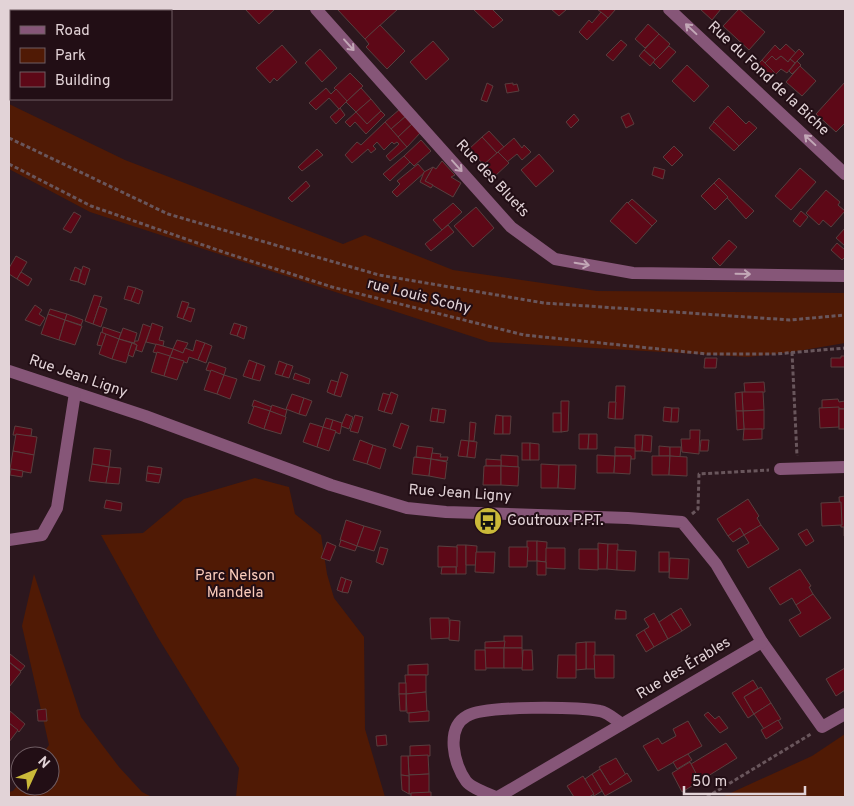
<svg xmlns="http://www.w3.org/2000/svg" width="854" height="806" font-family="Overpass,sans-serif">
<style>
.green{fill:#501a05}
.building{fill:#5d0817;stroke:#583f3f}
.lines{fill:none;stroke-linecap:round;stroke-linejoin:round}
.path{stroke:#69565c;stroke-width:3;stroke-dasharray:4 2.5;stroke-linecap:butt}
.minor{stroke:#865678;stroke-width:12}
.oneway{stroke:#c2a7b6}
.labels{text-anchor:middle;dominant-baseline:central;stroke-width:4;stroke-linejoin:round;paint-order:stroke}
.street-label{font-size:15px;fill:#e2d3d7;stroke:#220e15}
.poi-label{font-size:15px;fill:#e2d3d7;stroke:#220e15;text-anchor:start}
.park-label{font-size:15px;fill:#fbccbc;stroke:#220e15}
</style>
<rect width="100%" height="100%" fill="#2c171e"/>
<g class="green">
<path d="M9 104 125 160 343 244 365 235 453 270 597 291 845 293V343L792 352 748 357 489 342 90 212 9 169Z"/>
<path d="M255 478 289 487 295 514 321 535 327 574 334 598 364 637 365 729 385 797H236L239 768 157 636 101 535 143 533 184 499Z"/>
<path d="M34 574 81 717 119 767 142 792 152 797H9V792L13 791 20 782V786H50V756H41L49 745 22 626Z"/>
<path d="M845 734V797H722L812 756Z"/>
</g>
<g class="building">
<path d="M245 9H275L259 24Z"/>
<path d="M337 9H398L365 39Z"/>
<path d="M473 9H492L503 20 493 28Z"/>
<path d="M551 9H567L559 16Z"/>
<path d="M597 9H616L608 18Z"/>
<path d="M700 9H721L712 20Z"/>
<path d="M739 9 765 32 749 50 723 26Z"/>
<path d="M601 12 608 18 587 40 579 32 589 20 592 23Z"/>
<path d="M648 24 659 34 645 48 635 39Z"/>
<path d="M380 25 405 51 387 69 366 47 369 44 365 39Z"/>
<path d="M659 34 670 44 656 60 644 50Z"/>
<path d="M621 40 627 45 613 61 606 55Z"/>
<path d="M433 41 449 59 426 80 410 62Z"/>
<path d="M786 44 796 53 788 62 781 56 776 60 772 56 765 63 762 60 775 45 780 50Z"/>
<path d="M282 45 297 62 277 81 274 78 270 83 256 68Z"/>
<path d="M669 46 676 52 660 69 653 62Z"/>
<path d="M320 49 337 68 322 82 305 63Z"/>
<path d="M799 49 804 54 795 63 790 59Z"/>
<path d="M644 50 655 60 650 66 639 56Z"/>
<path d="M772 56 776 60 781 56 788 62 790 59 795 63 787 73 781 69 776 74 765 63Z"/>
<path d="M762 60 776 74 768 83 753 69Z"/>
<path d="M797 61 801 65 792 74 789 71Z"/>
<path d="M687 65 709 86 694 102 672 81Z"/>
<path d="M800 66 816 81 802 96 786 82Z"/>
<path d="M350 73 363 86 347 101 334 88Z"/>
<path d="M845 82V123L836 132 816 114Z"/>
<path d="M487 83 493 86 487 102 481 100Z"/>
<path d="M513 83V85L517 84 519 91 507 93 505 84Z"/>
<path d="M326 88 331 94 336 89 347 101 339 109 329 98 316 110 309 103Z"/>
<path d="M361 88 371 99 356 112 346 102Z"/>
<path d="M371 99 381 111 367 124 356 112Z"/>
<path d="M728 106 746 124 749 121 757 128 739 146 713 122Z"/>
<path d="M340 108 345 115 336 124 330 117Z"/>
<path d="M400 109 406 116 391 129 385 122Z"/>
<path d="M381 111 385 115 366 134 355 122 350 127 345 122 356 112 367 124Z"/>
<path d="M629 113 634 124 626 128 621 117Z"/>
<path d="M574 114 579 120 571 128 566 122Z"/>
<path d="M406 116 413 123 398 137 391 129Z"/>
<path d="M385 122 407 147 390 161 386 156 399 144 397 142 394 144 392 142 384 150 377 142 373 146 376 149 371 153 368 149 352 163 345 155 357 142 361 145Z"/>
<path d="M714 122 739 146 734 151 709 128Z"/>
<path d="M413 123 421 132 407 147 398 137Z"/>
<path d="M489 131 504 147 497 153 482 137Z"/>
<path d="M482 137 497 153 484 165 469 149Z"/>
<path d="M514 138 522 148 524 145 531 152 522 160 517 154 507 162 498 152Z"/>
<path d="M421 140 431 151 414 166 404 156Z"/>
<path d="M674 146 683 155 672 166 663 157Z"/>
<path d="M317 149 323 155 302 171 298 167Z"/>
<path d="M498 152 509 163 494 177 483 165Z"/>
<path d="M539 154 554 171 536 187 521 170Z"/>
<path d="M404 156 410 162 390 181 383 174Z"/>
<path d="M442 161 455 175 451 177 461 183 453 197 425 181 433 167 436 169Z"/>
<path d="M418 164 425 172 397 197 392 192 400 184 397 181Z"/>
<path d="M433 167 425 181 433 185 431 188 420 182 424 172Z"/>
<path d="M654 167 665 170 663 179 652 175Z"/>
<path d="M800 168 816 182 791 210 775 196Z"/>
<path d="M719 178 754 211 746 219 714 183Z"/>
<path d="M306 181 310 186 292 202 288 198Z"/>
<path d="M714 183 728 197 715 210 701 196Z"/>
<path d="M826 190 840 202 838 205 845 211 831 227 823 220 819 225 806 213Z"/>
<path d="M632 199 657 221 652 226 628 203Z"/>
<path d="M627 202 652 226 636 244 610 221Z"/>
<path d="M453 203 462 212 442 230 433 220Z"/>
<path d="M476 207 494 228 473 247 454 226Z"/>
<path d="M801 211 808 217 800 227 793 221Z"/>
<path d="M74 212 81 216 71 233 63 229Z"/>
<path d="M448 225 454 232 431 251 425 244Z"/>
<path d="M845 228V246L836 238Z"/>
<path d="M729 240 737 247 720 266 712 258Z"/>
<path d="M837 243 845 250V257L842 260 831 250Z"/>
<path d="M16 256 27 262 17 279 9 274V268Z"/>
<path d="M83 266 90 269 85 285 78 282Z"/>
<path d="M75 267 81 270 78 282 70 280Z"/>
<path d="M21 272 32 279 28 286 17 279Z"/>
<path d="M128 286 136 288 131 301 124 299Z"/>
<path d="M136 288 143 291 139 304 131 301Z"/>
<path d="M94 295 102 297 93 324 85 321Z"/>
<path d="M182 301 189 303 183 319 177 317Z"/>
<path d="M35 305 42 310 39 314 45 318 40 326 25 320Z"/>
<path d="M99 306 107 309 101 327 93 324Z"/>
<path d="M188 307 195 309 191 322 183 319Z"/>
<path d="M50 309 67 314 65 320 48 314Z"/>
<path d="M48 314 65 320 59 340 41 334Z"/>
<path d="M67 314 83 320 81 325 65 320Z"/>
<path d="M65 320 82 326 75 345 59 340Z"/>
<path d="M152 323 163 327 159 340 164 341 163 346 146 342Z"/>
<path d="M234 323 241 325 237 336 230 334Z"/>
<path d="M143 324 151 327 142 352 136 350 137 345 134 343 135 341H138Z"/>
<path d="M241 325 247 327 244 339 237 336Z"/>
<path d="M103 327 121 333 119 339 102 333Z"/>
<path d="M123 328 137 333 134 343 119 339Z"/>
<path d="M101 332 106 334 102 346 97 345Z"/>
<path d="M106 334 119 339 112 359 99 354Z"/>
<path d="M119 339 132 343 126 363 112 359Z"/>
<path d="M177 340 188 343 183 353 173 349Z"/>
<path d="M196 340 205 343 198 360 189 357 187 363 170 357 173 349 183 353 185 348 193 351Z"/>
<path d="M132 343 137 345 133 357 128 355Z"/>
<path d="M205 343 212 346 206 363 198 360Z"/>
<path d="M156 344 173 349 170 357 153 352Z"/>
<path d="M157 352 170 356 164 376 151 372Z"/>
<path d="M841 356H845V367H831V358H841Z"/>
<path d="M170 357 184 361 177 380 164 376Z"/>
<path d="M705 358H717L716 368H704Z"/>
<path d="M249 360 257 363 252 379 243 376Z"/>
<path d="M279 361 287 364 282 376 275 374Z"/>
<path d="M209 362 226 368 224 375 206 370Z"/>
<path d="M257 363 265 366 260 381 252 379Z"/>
<path d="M287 364 293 366 289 378 282 376Z"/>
<path d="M211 370 224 375 217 394 204 390Z"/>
<path d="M341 372 348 375 341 397 334 395Z"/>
<path d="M295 373 310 379 309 384 293 379Z"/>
<path d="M224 375 237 379 230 399 217 394Z"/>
<path d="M331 380 338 382 334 395 327 392Z"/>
<path d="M764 382 765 392 745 393 744 383Z"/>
<path d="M616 386H625L623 419H615Z"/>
<path d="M391 392 398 395 392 414 384 412Z"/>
<path d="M742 392H763L764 410 743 411Z"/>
<path d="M742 392 743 411H736L735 393Z"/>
<path d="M383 393 390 395 384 412 378 410Z"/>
<path d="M292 394 304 398 299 414 286 409Z"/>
<path d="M304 398 312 401 306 416 299 414Z"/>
<path d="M838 399 839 402 845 401V409L822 408V400Z"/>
<path d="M254 400 272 407 270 411 252 406Z"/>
<path d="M561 401H569L568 431 561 432Z"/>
<path d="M609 402H616L615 419 608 418Z"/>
<path d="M272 405 287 410 285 417 270 411Z"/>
<path d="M254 406 270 411 264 429 248 423Z"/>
<path d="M664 407 672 408 671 422 663 421Z"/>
<path d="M839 407V427L820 428 819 408Z"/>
<path d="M432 408 439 409 437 422 430 421Z"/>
<path d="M672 408H679L678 422H671Z"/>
<path d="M439 409 446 410 444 423 437 422Z"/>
<rect x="839" y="409" width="6" height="20"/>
<path d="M764 410V429L744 430 743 411Z"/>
<path d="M270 411 286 417 281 434 264 429Z"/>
<path d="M736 411H743L744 429 737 430Z"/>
<rect x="553" y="413" width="8" height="19"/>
<path d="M346 414 353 417 349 429 341 426Z"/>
<path d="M355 415 363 417 358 433 350 431Z"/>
<path d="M496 415 503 416V434H494Z"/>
<path d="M503 416H511L510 434H503Z"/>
<path d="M326 418 333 420 330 430 323 427Z"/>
<path d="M333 420 342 423 340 434 330 430Z"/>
<path d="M470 422 476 423 474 441H469Z"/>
<path d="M310 423 323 427 317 447 303 442Z"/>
<path d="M401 423 409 426 401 449 393 446Z"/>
<path d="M15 426 32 429 31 436 13 435Z"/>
<path d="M323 427 336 431 329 451 317 447Z"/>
<path d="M744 429H762V439L743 440Z"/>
<path d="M690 430H700L699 454 682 452 681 439H690Z"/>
<path d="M16 434 37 437 34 455 13 451Z"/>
<path d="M579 434H589L588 449H579Z"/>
<path d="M589 434H597V449H588Z"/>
<path d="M635 435H643L642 451H635Z"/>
<path d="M643 435 652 436 651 452 642 451Z"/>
<path d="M360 440 373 445 367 464 353 460Z"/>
<path d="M461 440 469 441 467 457 458 456Z"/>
<path d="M701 440H709L708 451H700Z"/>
<path d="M469 441 477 442 475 458 467 457Z"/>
<rect x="522" y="443" width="8" height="17"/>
<path d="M530 443 539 444V460H530Z"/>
<path d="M373 445 386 449 380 469 367 464Z"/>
<path d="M417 446 433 448 431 459 416 457Z"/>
<path d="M659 446 670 447V456H659Z"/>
<path d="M615 447 635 448V459H631V456H615Z"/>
<path d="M670 447H681L680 457 670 456Z"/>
<path d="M94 448 111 450 109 467 92 464Z"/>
<path d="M13 451 34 455 31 473 10 469Z"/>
<path d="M432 453 441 454 440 457H448L447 461 431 459Z"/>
<path d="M501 455 518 456V467L501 466Z"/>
<path d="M597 455 615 456 614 473H597Z"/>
<path d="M615 456H631L630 474 614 473Z"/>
<path d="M652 456H670L669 475H652Z"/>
<path d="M670 456 687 457V476L669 475Z"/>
<path d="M414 457 431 459 429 476 412 474Z"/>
<path d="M431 459 447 462 445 479 429 476Z"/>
<path d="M486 459 501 460V466H486Z"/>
<path d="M92 464 109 467 106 483 89 481Z"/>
<path d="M541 464 559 465 558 488H541Z"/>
<path d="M559 465H576L575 489 558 488Z"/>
<path d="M148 466 162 468 161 475 147 473Z"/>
<path d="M484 466H501V485H483Z"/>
<path d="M501 466 519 467 518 486 501 485Z"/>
<path d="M109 467 121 468 119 484 106 483Z"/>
<path d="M11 469 23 471 22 477 10 475Z"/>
<path d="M147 473 161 475 159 483 146 481Z"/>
<path d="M845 496V536H844V527H841L839 497Z"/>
<path d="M748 499 759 516 757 518 761 525 744 535 740 528 728 536 717 519Z"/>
<path d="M106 500 122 503 121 511 104 508Z"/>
<path d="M841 502 842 525 822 526 821 503Z"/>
<path d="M346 520 364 526 357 546 340 540Z"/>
<path d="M761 525 779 549 748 568 737 550 749 543 744 535Z"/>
<path d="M364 526 381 531 374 551 357 546Z"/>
<path d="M740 528 744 535 733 542 728 536Z"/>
<path d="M807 529 814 541 806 546 798 534Z"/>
<path d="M341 540 357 546 355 551 339 546Z"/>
<rect x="527" y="541" width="10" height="20"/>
<path d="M537 541 547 542 546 562 537 561Z"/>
<path d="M327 542 336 546 330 561 321 558Z"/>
<path d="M598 543 608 544 607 569H598Z"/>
<path d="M608 544H618L617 570 607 569Z"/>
<path d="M457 545H466V574H456Z"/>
<path d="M466 545 477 546 476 565H466Z"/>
<path d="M438 546 457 547V567H438Z"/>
<path d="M380 547 388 549 383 565 376 562Z"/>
<path d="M509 547H528L527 567H509Z"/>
<path d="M546 548H565V569L546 568Z"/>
<path d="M579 549H598V570L579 569Z"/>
<path d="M617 550 636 551 635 571 617 570Z"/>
<path d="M476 552H495L494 573 475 572Z"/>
<rect x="659" y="552" width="10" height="20"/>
<path d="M670 558 689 559 688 579 669 578Z"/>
<path d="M537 561 546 562V575H537Z"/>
<path d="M442 567H456V574H441Z"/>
<path d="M800 569 811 586 809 587 813 594 796 605 792 598 780 605 769 588Z"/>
<path d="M341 577 346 579 342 592 337 590Z"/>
<path d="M346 579 352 581 348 593 342 592Z"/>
<path d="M813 594 831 618 800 637 789 620 801 613 796 605Z"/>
<path d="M681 608 691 625 682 631 671 614Z"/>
<path d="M616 610 626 611V619H615Z"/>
<path d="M654 613 668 639 654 647 644 630 649 627 644 619Z"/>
<path d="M671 614 682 631 668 639 659 622Z"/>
<path d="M430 618H449L450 638 431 639Z"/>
<path d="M450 620 460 621 459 641 449 640Z"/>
<path d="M644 630 654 647 646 652 636 635Z"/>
<rect x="504" y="636" width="18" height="12"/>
<path d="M505 641 504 648H485V642Z"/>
<rect x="586" y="642" width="9" height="27"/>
<path d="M586 642V669L576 670V643Z"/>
<rect x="485" y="648" width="19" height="20"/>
<path d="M504 648H522L523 668H504Z"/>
<path d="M475 650H485L486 670H475Z"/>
<path d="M523 650H532L533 670H522Z"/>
<path d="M10 654 25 666 21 671 9 662Z"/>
<path d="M558 655H576V678H557Z"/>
<path d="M594 655H614V678H595Z"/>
<path d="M9 662 21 672 9 687Z"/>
<path d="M428 664V675H408V665Z"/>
<path d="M845 668V690L836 696 826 679Z"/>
<path d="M405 675H426V692L406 694Z"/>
<path d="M753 680 758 688 744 697 754 714 748 718 732 693Z"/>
<rect x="399" y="683" width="7" height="11"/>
<path d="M761 687 771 703 754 714 744 697Z"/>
<path d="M426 692 427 712 407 713 406 694Z"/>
<path d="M399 694H406V711H400Z"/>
<path d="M771 703 781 719 764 729 754 714Z"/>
<path d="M46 709 47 721H38L37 710Z"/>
<path d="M10 711 25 724 19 732 9 723Z"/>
<path d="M427 711H429V721L409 722V713Z"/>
<path d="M708 712 715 719 719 716 728 728 720 733 704 715Z"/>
<path d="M778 720 783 728 766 739 761 730Z"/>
<path d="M688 721 702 746 658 771 643 746 658 738 662 744 676 736 673 729Z"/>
<path d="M9 723 18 730 9 742Z"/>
<path d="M386 735 387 745 377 746 376 736Z"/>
<path d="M726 743 737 758 700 781 691 764Z"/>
<path d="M430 745V756H410V746Z"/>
<path d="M688 754 692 760 677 769 673 762Z"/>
<path d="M428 755 429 774 409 775 408 756Z"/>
<path d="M401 756H408L409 776 401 775Z"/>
<path d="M616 758 626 775 610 785 599 767Z"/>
<path d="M690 762 700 781 682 792 672 773Z"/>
<path d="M600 769 610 785 627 773 632 781 605 796 592 774Z"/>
<path d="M429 774V793L409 794V775Z"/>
<path d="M592 774 602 791 594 796 585 779Z"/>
<path d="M401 775 409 776V794L402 790Z"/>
<path d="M583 776 594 794 589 797H574L567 786Z"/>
<path d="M431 792V797H411V793Z"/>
</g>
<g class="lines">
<g class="path">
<path d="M9 138 168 214 379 275 544 303 790 320 845 315"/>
<path d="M9 164 91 206 229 254 332 287 524 335 707 354H775L845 348"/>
<path d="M792 352 797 456"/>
<path d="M692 514 698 509 699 474 769 470"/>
<path d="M707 797 811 734"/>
</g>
<g class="minor">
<path d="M316 9 511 227 555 259 633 273 845 276"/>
<path d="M669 9 845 174"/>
<path d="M9 371 145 416 331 485 407 508 446 512 628 518 682 522 716 564 762 642 822 727 845 714"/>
<path d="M780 469 845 467"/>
<path d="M9 540 42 535 57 508 75 393"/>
<path d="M496 797C487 793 471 788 466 781 454 765 445 728 467 716 486 705 577 707 600 711 607 712 616 720 622 724"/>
<path d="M498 797 762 642"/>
</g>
</g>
<defs><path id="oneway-shaft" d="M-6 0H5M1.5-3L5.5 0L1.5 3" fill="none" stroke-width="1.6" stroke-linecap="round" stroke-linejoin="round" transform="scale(1.25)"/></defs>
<g class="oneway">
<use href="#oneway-shaft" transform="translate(691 29) rotate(-137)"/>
<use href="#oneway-shaft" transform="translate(349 45) rotate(48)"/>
<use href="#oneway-shaft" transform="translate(810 140) rotate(-137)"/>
<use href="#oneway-shaft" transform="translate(457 166) rotate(48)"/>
<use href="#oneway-shaft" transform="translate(582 264) rotate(10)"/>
<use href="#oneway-shaft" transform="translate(743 274) rotate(1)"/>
</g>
<defs>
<symbol id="bus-disc" viewBox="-11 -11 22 22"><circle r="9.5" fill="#cbb939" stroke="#220e15"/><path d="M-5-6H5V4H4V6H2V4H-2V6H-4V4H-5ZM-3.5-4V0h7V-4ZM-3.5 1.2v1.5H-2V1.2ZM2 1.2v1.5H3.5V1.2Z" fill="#111"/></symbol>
</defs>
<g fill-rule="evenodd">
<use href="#bus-disc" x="472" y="505" width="32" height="32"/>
</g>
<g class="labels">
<g class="street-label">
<text transform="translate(768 79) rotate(43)">Rue du Fond de la Biche</text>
<text transform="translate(492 179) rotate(47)">Rue des Bluets</text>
<text transform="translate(419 297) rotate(14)">rue Louis Scohy</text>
<text transform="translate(78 377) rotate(19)">Rue Jean Ligny</text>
<text transform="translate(460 494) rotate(4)">Rue Jean Ligny</text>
<text transform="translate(684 669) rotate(-31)">Rue des Érables</text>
</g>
<g class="poi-label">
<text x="507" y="521">Goutroux P.P.T.</text>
</g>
<g class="park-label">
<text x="235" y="576">Parc Nelson<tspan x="235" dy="17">Mandela</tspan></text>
</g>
</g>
<rect width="854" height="806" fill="none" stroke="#e2d3d7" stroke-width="20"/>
<rect x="10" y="10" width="162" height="90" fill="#220e15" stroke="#6f5d63"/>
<rect x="20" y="26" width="25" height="8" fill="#865678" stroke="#6f5d63"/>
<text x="55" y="35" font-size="15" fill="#e2d3d7">Road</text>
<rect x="20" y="48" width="25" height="15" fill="#501a05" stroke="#6f5d63"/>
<text x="55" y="60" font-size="15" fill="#e2d3d7">Park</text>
<rect x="20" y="72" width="25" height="15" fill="#5d0817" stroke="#6f5d63"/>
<text x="55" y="85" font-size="15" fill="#e2d3d7">Building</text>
<g transform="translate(35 771) rotate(46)"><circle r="24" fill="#220e15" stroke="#6f5d63"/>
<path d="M0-4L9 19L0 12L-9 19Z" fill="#cbb939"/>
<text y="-8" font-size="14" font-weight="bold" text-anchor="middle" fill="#e2d3d7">N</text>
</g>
<path d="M684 786v8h121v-8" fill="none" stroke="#e2d3d7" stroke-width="2.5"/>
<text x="692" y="786" font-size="15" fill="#e2d3d7" stroke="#220e15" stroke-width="4" paint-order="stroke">50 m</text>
</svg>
